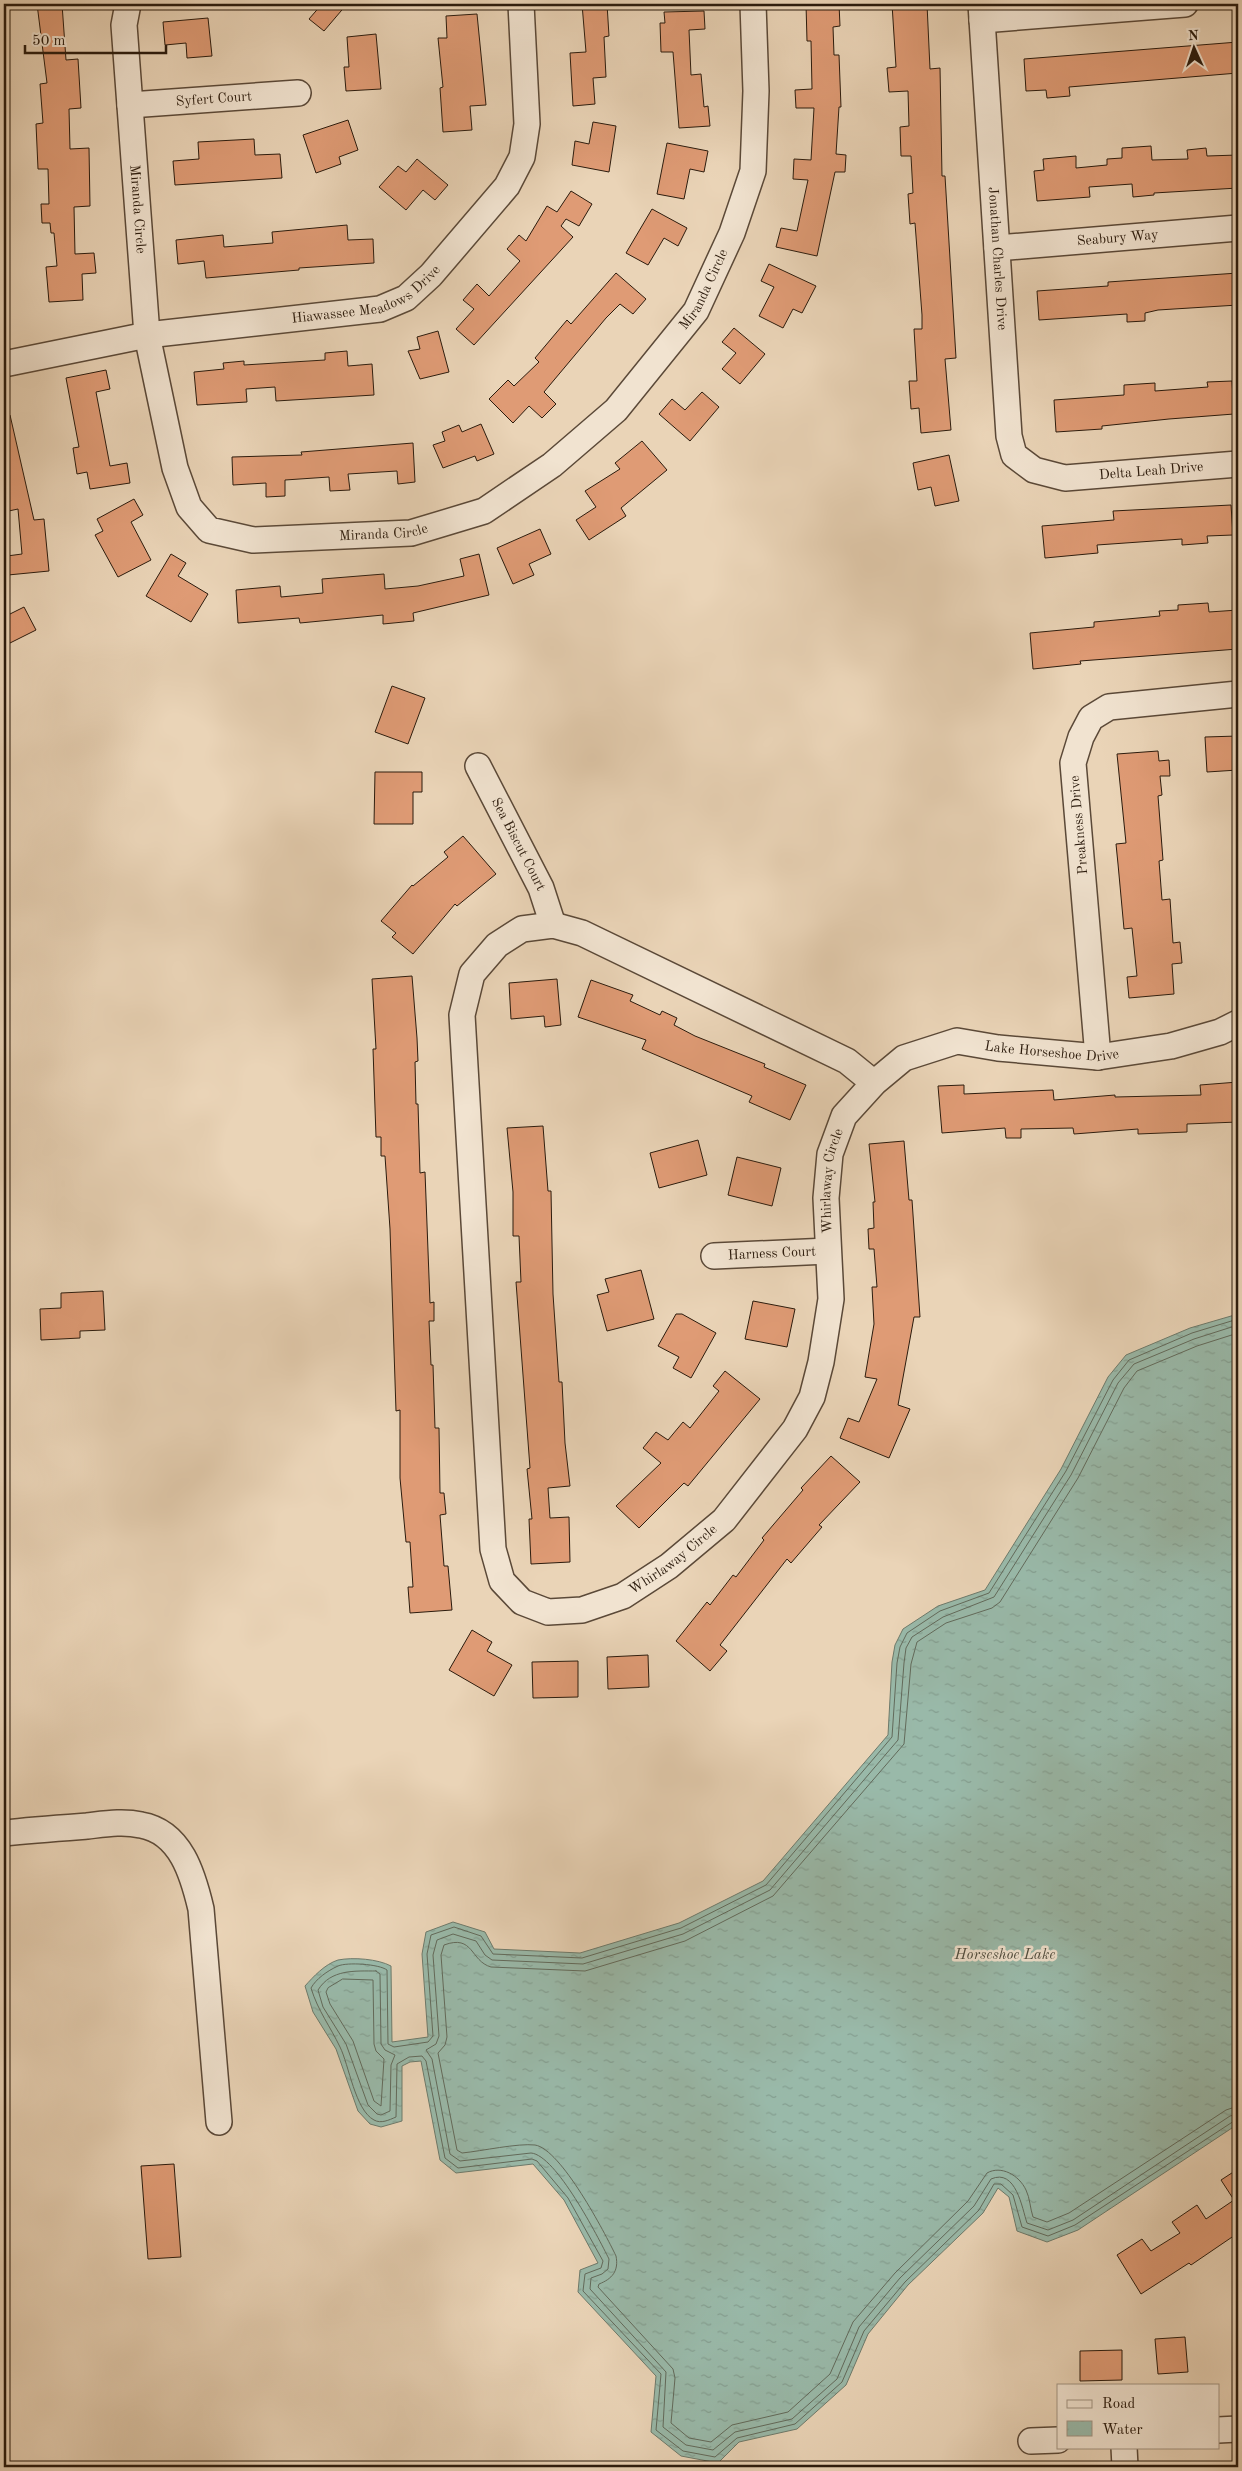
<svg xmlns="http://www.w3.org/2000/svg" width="1242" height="2471" font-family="'Old Standard TT',serif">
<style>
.water{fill:url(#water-ripples);stroke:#6d7a6b}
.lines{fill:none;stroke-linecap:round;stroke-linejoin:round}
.shore{stroke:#626a5b;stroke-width:1}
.building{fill:#df9b75;stroke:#2b1b0d}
.minor-casing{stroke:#5b4938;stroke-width:28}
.minor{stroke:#f1e3d0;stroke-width:25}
.labels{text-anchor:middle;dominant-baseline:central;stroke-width:5;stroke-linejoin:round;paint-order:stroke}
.street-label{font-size:14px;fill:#2b1b0d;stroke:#f1e3d0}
.water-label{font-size:15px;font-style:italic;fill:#4c4a3c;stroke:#f1e3d0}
</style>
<defs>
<pattern id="water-ripples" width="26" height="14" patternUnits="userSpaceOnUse" patternTransform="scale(1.25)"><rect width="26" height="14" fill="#99b9a9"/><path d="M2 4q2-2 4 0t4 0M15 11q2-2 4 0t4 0" fill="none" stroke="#849e90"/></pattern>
</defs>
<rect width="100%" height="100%" fill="#ead4b7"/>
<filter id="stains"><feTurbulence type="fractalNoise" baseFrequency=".004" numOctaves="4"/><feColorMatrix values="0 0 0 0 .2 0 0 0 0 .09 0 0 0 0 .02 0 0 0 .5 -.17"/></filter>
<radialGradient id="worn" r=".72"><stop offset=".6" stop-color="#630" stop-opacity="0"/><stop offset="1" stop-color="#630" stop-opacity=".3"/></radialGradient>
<path class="water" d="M1238 1314V2124L1078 2230 1047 2242 1017 2231 1009 2197 998 2188 983 2213 908 2285 868 2334 846 2385 797 2429 739 2442 718 2463 681 2456 651 2432 656 2376 578 2292 580 2270 598 2263 564 2200 533 2164 456 2173 440 2160 421 2061 410 2062 402 2066V2121L381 2127 370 2124 358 2111 336 2049 313 2012 305 1986C313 1977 325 1964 338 1960 353 1957 378 1959 391 1966L392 2042 428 2037 422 1954 426 1932 453 1922 485 1932 494 1949 580 1953 679 1923 763 1881 888 1735 892 1662 895 1645 903 1629 938 1606 985 1590 1061 1469 1108 1377 1126 1355 1190 1328Z"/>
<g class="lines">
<g class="shore">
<path d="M1238 1319 1192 1333 1129 1360 1113 1380 1066 1471 989 1593 940 1611 907 1633 900 1647 897 1663 892 1737 766 1885 681 1928 582 1958 493 1954 481 1936 454 1927 431 1935 427 1954 433 2036 428 2042 394 2047 388 2044 387 1970C379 1964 347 1962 338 1966 327 1971 316 1979 311 1988 318 2011 330 2026 340 2047 349 2065 355 2110 374 2120 381 2124 389 2120 396 2117L397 2064 409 2057 422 2056 426 2061 445 2158 458 2168 532 2159 537 2161 568 2198 603 2261 601 2268 585 2274 583 2291 661 2374 656 2430 683 2451 715 2457 737 2438 795 2424 842 2382 864 2331 905 2282 979 2210 994 2184H1001L1013 2195 1022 2227 1048 2236 1075 2225 1234 2121 1238 2120"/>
<path d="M1238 1325 1194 1339 1134 1364 1118 1383 1071 1475 994 1597 943 1617 912 1637 906 1648 904 1663 898 1740 770 1890 683 1934 583 1964 492 1960 485 1955 476 1941 453 1934 437 1940 433 1955 439 2036 436 2044 426 2050 432 2059 450 2154 460 2161 531 2153C556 2155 598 2237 609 2259L608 2269 602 2274 591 2278 590 2289 666 2372 663 2427 686 2445 713 2450 735 2432 792 2419 837 2379 859 2327 900 2278 974 2206 991 2179C1016 2168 1022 2208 1027 2223L1048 2230 1073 2220 1230 2116 1238 2114"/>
<path d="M1238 1333 1197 1346 1137 1371 1124 1388 1078 1478 1000 1602 992 1608 946 1623 917 1642 911 1664 904 1744 773 1896 685 1941 585 1971 491 1967C470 1961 474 1934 444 1945L441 1955 447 2037 445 2045 438 2053 457 2150 462 2153C482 2151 518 2143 535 2145 561 2149 605 2233 616 2256 619 2271 612 2279 599 2284L598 2287 673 2369 675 2378 671 2423 689 2438 711 2442 732 2425 788 2412 830 2374 853 2322 895 2273 968 2201 987 2173C1001 2165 1019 2175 1026 2190 1030 2198 1030 2208 1033 2217L1047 2222 1069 2213 1226 2110 1238 2106"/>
<path d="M376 1971 380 1974 381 2044 385 2050 395 2055 391 2065 390 2111 381 2115 377 2114 368 2105 346 2044 323 2007 318 1990C331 1969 355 1971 376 1971Z"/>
<path d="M343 1979 373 1980 374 2044 376 2051 384 2059 381 2106 374 2101 353 2041 330 2004 326 1992 328 1988Z"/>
</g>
</g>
<g class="building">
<path d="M37 4H62L66 60 78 59 81 108 69 109 70 149 89 148 90 206 74 207 75 254 94 253 96 273 82 274 83 300 49 302 46 267 57 266 54 233H51L50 223H42L41 204H49L48 169H38L36 124 43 123 40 84 47 83Z"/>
<path d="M322 4H347L324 31 309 19Z"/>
<path d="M582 4H607L609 36 604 37 606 77 593 78 595 104 573 106 570 53 586 52Z"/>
<path d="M806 4H839L840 26 833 27 834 55H839L841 107H839L836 154 846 155 845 172H835L817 256 776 247 781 228 797 231 808 180 793 179 794 159 811 160 814 108H796L795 90 812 89 811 41H807Z"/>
<path d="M892 4H927L930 69 940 68 942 176H945L956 358 945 359 951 430 921 433 919 408 911 409 909 381H917L914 329H922V315L915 223 910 224 908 194 913 193 911 156H901L900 127 909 126 908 91 889 92 887 68 896 67Z"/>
<path d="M704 11 705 29 689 30 691 75 701 74 704 107 708 106 710 126 679 128 673 52H661L660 23H665L664 12Z"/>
<path d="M477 14 486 105 470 106 472 130 443 132 440 88 443 87 438 38H447L446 16Z"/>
<path d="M208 18 212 56 187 58 186 43 165 45 163 22Z"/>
<path d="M376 34 381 89 346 91 344 67H349L347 37Z"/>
<path d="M1238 42V73L1069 87 1070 96 1047 98 1046 90 1026 91 1024 59Z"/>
<path d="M348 120 358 150 339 157 341 164 316 173 303 135Z"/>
<path d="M593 122 616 126 609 172 572 165 575 141 589 144Z"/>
<path d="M254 139 255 155 280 154 282 178 175 185 173 161 199 159 198 142Z"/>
<path d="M667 143 708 151 704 172 690 169 684 199 657 194Z"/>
<path d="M1151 146 1152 160 1188 159 1187 150 1206 148 1207 156 1238 155V188L1154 193V195L1133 197 1132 184 1089 187 1090 197 1037 201 1034 171 1044 170 1043 159 1076 156V168L1107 165V159L1122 158V148Z"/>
<path d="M417 159 448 185 435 200 423 190 406 210 379 187 398 166 406 172Z"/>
<path d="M571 191 592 204 579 226 566 219 561 226 573 237 474 345 456 329 474 309 463 300 477 284 489 296 520 261 507 249 519 235 526 241 547 206 557 212Z"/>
<path d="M652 209 687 228 678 246 664 238 648 265 626 253Z"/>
<path d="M347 225 348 240 373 239 374 263 299 268V270L206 278 204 261 178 264 176 240 223 235 224 247 273 243 272 232Z"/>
<path d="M769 264 816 286 802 313 793 309 783 328 759 316 774 287 761 281Z"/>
<path d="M616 273 646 299 633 314 620 304 606 318 544 392 556 404 542 418 529 406 513 423 489 399 508 380 514 386 539 362 535 358 567 320 571 324Z"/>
<path d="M1238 273V305L1158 310 1145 313V321L1127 322V314L1039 320 1037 291 1108 286V282Z"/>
<path d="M734 328 765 354 740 384 722 369 736 353 722 342Z"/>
<path d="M438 331 449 372 420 379 408 351 420 349 417 337Z"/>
<path d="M347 351 348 366 372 364 374 395 276 401 275 387 246 389 247 402 197 405 194 372 224 369 223 363 244 361V365L325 360V353Z"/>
<path d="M106 370 110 389 96 392 110 466 127 463 130 483 90 489 87 472 77 474 73 448 79 447 66 378Z"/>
<path d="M1232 381 1234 414 1169 419 1102 426V429L1056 432 1054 400 1124 395V385L1155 383V391L1208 387 1207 382Z"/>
<path d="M702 392 719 407 690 441 659 414 672 399 685 410Z"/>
<path d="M10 415 34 520 44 519 49 571 8 575 7 556 22 554 18 509 4 512V416Z"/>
<path d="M481 424 494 454 477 461 475 456 443 468 433 445 445 441 442 432 459 425 462 432Z"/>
<path d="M642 441 667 470 621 508 626 516 589 540 576 520 596 507 585 491 620 469 615 463Z"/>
<path d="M413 443 415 482 398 484 397 471 348 474 350 490 330 491 329 477 285 480V496L266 497V483L233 485 232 457 302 455 301 452Z"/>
<path d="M949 455 959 501 935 506 931 487 918 490 913 463Z"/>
<path d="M134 499 143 515 131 522 151 560 118 577 95 535 103 531 97 519Z"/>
<path d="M1231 505 1233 535 1207 536 1208 543 1182 545V539L1097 545 1098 553 1045 558 1042 526 1114 520 1113 511Z"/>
<path d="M540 529 551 554 529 564 534 575 513 584 497 548Z"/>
<path d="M171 554 186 563 178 576 208 594 191 622 146 596Z"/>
<path d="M479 554 489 595 413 613 414 621 383 624V615L300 623 299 618 238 623 236 590 280 586 281 597 323 593 322 579 384 574 385 589 418 586 464 576 460 559Z"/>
<path d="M1208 603 1209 612 1238 610V649L1080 661 1081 664 1033 669 1030 633 1094 627V622L1160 616 1159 611 1178 610V605Z"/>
<path d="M24 607 36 630 4 646V617Z"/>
<path d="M392 686 425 698 408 744 375 732Z"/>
<path d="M1238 736V770L1207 772 1205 737Z"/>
<path d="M1158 751 1159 761 1169 760 1170 776H1160L1162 795 1158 796 1163 860 1159 861 1162 900 1170 899 1173 943 1180 942 1182 963 1172 964 1174 994 1129 998 1127 977 1137 976 1132 928 1124 929 1118 864 1116 844 1126 843 1117 754Z"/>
<path d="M375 772H422V792H413V824H374Z"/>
<path d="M463 836 496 874 457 906 455 904 413 954 392 937 396 933 381 921 412 885 413 886 448 857 444 852Z"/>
<path d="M412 976 417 1038 418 1061 415 1062 416 1104H418L420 1173 425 1172 430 1303 434 1302V1321H429L431 1365H433L435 1428H439L440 1493H444L446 1514 440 1515 444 1566H448L452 1610 410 1613 408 1587H413L410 1542H406L400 1478V1410L396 1411 390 1229 385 1156H381V1137H376L373 1049H376L372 979Z"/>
<path d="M557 979 561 1025 545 1027 544 1016 511 1019 509 983Z"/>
<path d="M591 980 633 995 630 1001 660 1015 662 1011 677 1018 674 1025 695 1036 765 1064 764 1067 806 1085 790 1120 749 1102 752 1096 642 1049 646 1040 578 1017Z"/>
<path d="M1238 1082V1122L1187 1124V1132L1138 1134V1129L1074 1134 1073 1128 1021 1129V1138H1006L1005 1128 942 1133 938 1086 964 1085V1094L1053 1090 1054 1100 1115 1095V1097L1201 1095 1200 1085Z"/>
<path d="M543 1126 548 1191H551L553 1294 559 1382H562L565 1443 570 1486 548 1488 550 1518 569 1517 570 1562 531 1564 529 1519H532L527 1469 530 1468 516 1282H521L519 1236H513V1192L507 1128Z"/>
<path d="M698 1140 707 1175 659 1188 650 1153Z"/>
<path d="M904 1141 909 1200H912L920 1317H914L898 1405 910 1409 889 1458 840 1438 848 1418 859 1422 877 1379 865 1377 874 1324 872 1287H877L874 1249H869L868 1229 874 1228 873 1202H875L869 1144Z"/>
<path d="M737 1157 781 1168 772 1206 728 1195Z"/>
<path d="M641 1270 654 1319 607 1331 597 1295 609 1292 605 1279Z"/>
<path d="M103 1291 105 1330 80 1331V1338L41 1340 40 1309 61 1308V1293Z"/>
<path d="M753 1301 795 1309 787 1347 745 1339Z"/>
<path d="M676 1314H682L716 1333 691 1378 673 1368 679 1357 658 1346Z"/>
<path d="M725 1371 760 1399 688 1486 684 1483 639 1528 616 1506 661 1463 643 1448 656 1432 668 1440 683 1422 690 1428 719 1391 713 1386Z"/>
<path d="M831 1456 860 1482 819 1525 822 1527 791 1563 787 1559 720 1645 727 1651 710 1671 676 1641 707 1602 710 1605 733 1575 736 1577 764 1540 762 1538 803 1490 801 1488Z"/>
<path d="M472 1630 492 1642 487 1651 512 1665 494 1696 449 1670Z"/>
<path d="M648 1655 649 1687 608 1689 607 1657Z"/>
<path d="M578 1661V1697L533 1698 532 1662Z"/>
<path d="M174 2164 181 2257 148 2259 141 2166Z"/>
<path d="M1238 2169V2233L1191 2265 1189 2263 1141 2294 1117 2255 1142 2239 1151 2251 1180 2233 1172 2222 1197 2205 1206 2219 1234 2200 1221 2180Z"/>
<path d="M1185 2337 1188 2372 1158 2374 1155 2339Z"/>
<path d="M1122 2350V2380L1080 2381V2351Z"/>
</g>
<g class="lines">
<defs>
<g id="minor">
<path id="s1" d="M128 4 124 25 147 335 175 468 189 507 209 530 253 540 411 533 484 511 552 465 616 410 696 311 732 233 753 171 756 91 753 4"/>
<path id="s2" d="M981 4 1009 436 1014 455 1034 470 1065 478 1238 464"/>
<path d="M982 20 1185 4"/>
<path id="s3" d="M130 105 298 93"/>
<path id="s4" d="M997 248 1238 228"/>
<path id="s5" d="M4 364 147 335 380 309 406 298 431 275 507 186 522 157 527 124 521 4"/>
<path id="s6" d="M478 766 541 888 553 925"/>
<path d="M1098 1057 1073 763 1081 737 1091 718 1109 707 1238 694"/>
<path id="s7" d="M874 1083 847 1061 582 933 553 925 522 929 497 945 472 974 462 1015 493 1549 502 1581 522 1602 548 1612 582 1610 623 1596 669 1566 724 1520 795 1429 812 1397 821 1362 831 1299 826 1198 830 1154 844 1116 874 1083 904 1058 957 1041 998 1048 1098 1057 1171 1046 1220 1032 1238 1023"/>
<path id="s8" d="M714 1256 828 1251"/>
<path d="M4 1833C32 1830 60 1828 87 1826 105 1824 123 1821 141 1825 181 1832 193 1875 201 1909L219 2122"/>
<path d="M1218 2430 1238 2429"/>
<path d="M1031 2441 1058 2440"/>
<path d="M1124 2447 1125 2467"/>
</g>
</defs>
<use href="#minor" class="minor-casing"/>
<use href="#minor" class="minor"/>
</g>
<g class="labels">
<g class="street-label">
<text stroke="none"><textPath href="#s3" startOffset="84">Syfert Court</textPath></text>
<text stroke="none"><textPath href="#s1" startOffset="206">Miranda Circle</textPath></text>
<text stroke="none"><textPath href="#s4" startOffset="121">Seabury Way</textPath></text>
<text stroke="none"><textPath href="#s2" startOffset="255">Jonathan Charles Drive</textPath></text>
<text stroke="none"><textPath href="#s1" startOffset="1136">Miranda Circle</textPath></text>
<text stroke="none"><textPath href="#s5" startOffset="372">Hiawassee Meadows Drive</textPath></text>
<text stroke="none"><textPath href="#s2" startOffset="596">Delta Leah Drive</textPath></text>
<text stroke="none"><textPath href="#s1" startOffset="716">Miranda Circle</textPath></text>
<text transform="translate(1079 825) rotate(-95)">Preakness Drive</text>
<text stroke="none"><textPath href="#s6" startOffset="88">Sea Biscut Court</textPath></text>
<text stroke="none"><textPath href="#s7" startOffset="2002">Lake Horseshoe Drive</textPath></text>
<text stroke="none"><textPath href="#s7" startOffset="1700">Whirlaway Circle</textPath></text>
<text stroke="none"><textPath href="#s8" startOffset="58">Harness Court</textPath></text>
<text stroke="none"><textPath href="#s7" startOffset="1265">Whirlaway Circle</textPath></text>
</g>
<g class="water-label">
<text x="1005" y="1955">Horseshoe Lake</text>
</g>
</g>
<rect width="1242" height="2471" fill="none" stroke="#ead4b7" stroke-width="20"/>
<rect x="5" y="5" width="1232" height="2461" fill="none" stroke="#2b1b0d" stroke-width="2.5"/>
<rect x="10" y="10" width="1222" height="2451" fill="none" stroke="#2b1b0d"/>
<rect x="1057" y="2384" width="162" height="65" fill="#f1e3d0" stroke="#a29382"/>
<rect x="1067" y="2400" width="25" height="8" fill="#f1e3d0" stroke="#a29382"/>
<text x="1102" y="2408" font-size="15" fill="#2b1b0d">Road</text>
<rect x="1067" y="2421" width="25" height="15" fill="url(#water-ripples)" stroke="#a29382"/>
<text x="1102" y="2434" font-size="15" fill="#2b1b0d">Water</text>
<g transform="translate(1194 48) rotate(357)" stroke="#f1e3d0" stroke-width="4" paint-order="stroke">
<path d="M0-4L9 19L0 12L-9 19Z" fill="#2b1b0d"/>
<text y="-8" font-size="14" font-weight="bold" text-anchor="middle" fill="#2b1b0d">N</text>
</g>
<path d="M25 45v8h141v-8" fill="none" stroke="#2b1b0d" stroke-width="2.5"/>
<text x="32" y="45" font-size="15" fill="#2b1b0d" stroke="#f1e3d0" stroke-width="4" paint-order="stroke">50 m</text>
<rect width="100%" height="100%" filter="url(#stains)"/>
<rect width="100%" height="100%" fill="url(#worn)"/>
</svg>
